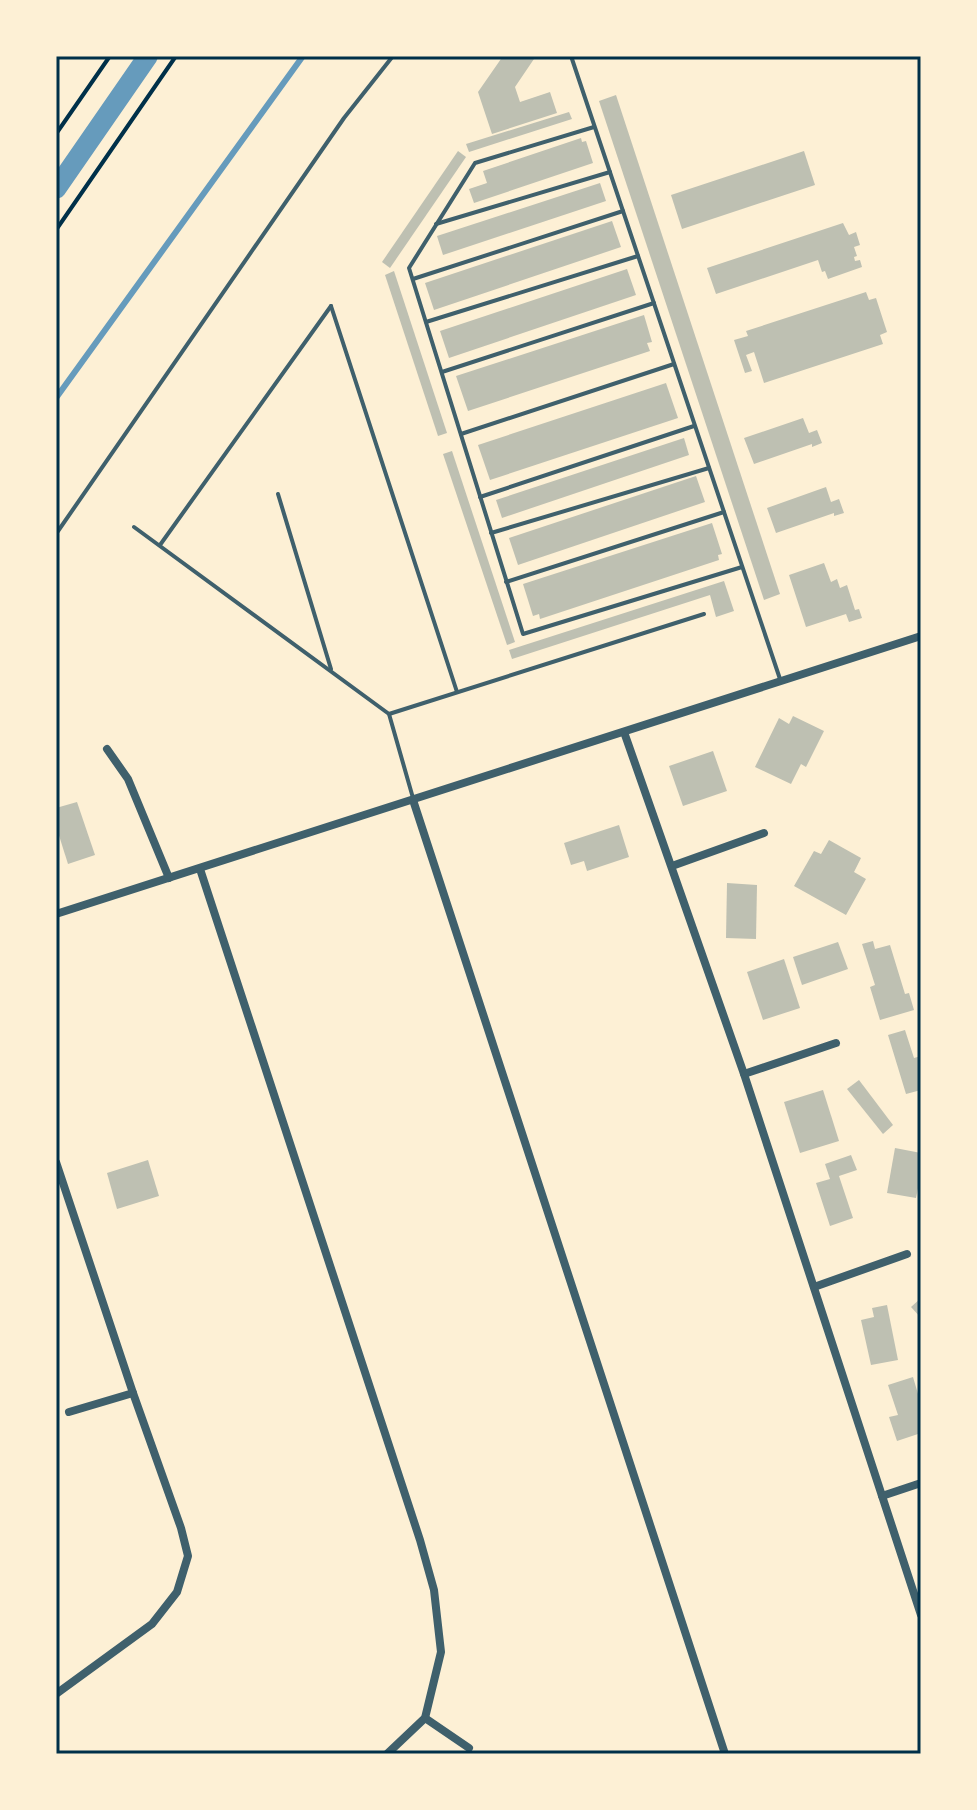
<svg xmlns="http://www.w3.org/2000/svg" width="977" height="1810" font-family="'Public Sans',sans-serif">
<style>
.lines{fill:none;stroke-linecap:round;stroke-linejoin:round}
.stream{stroke:#669bbc;stroke-width:6}
.canal{stroke:#669bbc;stroke-width:20}
.building{fill:#bec0b2}
.path{stroke:#003049;stroke-width:4}
.service{stroke:#3f606c;stroke-width:4}
.minor{stroke:#3f606c;stroke-width:8}
.neatline{fill:none;stroke:#003049;stroke-width:3}
</style>
<rect width="100%" height="100%" fill="#fdf0d5"/>
<g class="lines">
<path class="stream" d="M56 398 303 56"/>
<path class="canal" d="M56 189 148 56"/>
</g>
<g class="building">
<path d="M503 56H536L515 87 520 102 550 92 557 113 492 134 478 92Z"/>
<path d="M616 95 780 594 764 600 599 101Z"/>
<path d="M569 112 572 119 469 152 466 144Z"/>
<path d="M581 138 582 142 586 141 593 163 474 203 469 189 487 183 483 171Z"/>
<path d="M458 151 466 157 390 268 382 262Z"/>
<path d="M804 151 815 185 682 229 671 195Z"/>
<path d="M600 183 606 201 443 255 437 236Z"/>
<path d="M612 221 621 247 434 310 425 283Z"/>
<path d="M843 223 849 235 856 232 860 245 854 247 857 256 854 257 855 261 860 260 862 267 828 279 825 271 822 272 818 260 716 294 707 268Z"/>
<path d="M627 269 636 295 449 358 440 331Z"/>
<path d="M394 271 447 433 438 436 385 275Z"/>
<path d="M866 292 869 300 876 298 887 332 880 335 883 344 764 383 754 352 746 355 752 371 745 373 734 340 748 336 746 331Z"/>
<path d="M644 315 652 342 647 343 650 351 468 411 456 376Z"/>
<path d="M666 383 678 418 490 480 478 445Z"/>
<path d="M803 418 809 433 817 430 822 443 812 447V444L754 464 744 438Z"/>
<path d="M684 438 689 455 502 518 496 500Z"/>
<path d="M452 451 515 642 507 645 443 454Z"/>
<path d="M696 476 705 502 518 565 509 538Z"/>
<path d="M826 487 831 502 839 499 844 513 834 516V513L776 533 767 508Z"/>
<path d="M712 523 722 554 718 555 719 560 540 619 539 614 533 616 523 584Z"/>
<path d="M824 563 831 582 837 579 840 588 847 585 855 610 859 609 862 618 849 622 846 614 806 627 789 575Z"/>
<path d="M724 581 734 611 716 617 710 595 512 659 509 650Z"/>
<path d="M793 716 824 731 806 767 801 764 791 784 755 767 779 718 789 724Z"/>
<path d="M713 751 727 791 683 806 669 766Z"/>
<path d="M77 802 95 855 68 864 56 826V808Z"/>
<path d="M619 825 629 857 587 871 584 861 571 865 564 843Z"/>
<path d="M829 840 861 858 854 872 866 879 846 915 794 886 814 851 821 854Z"/>
<path d="M727 883 757 885 756 939 726 938Z"/>
<path d="M873 941 875 949 890 945 905 994 909 993 914 1010 880 1020 870 987 875 985 862 944Z"/>
<path d="M838 942 848 969 802 985 793 957Z"/>
<path d="M784 959 800 1008 763 1020 747 972Z"/>
<path d="M905 1030 914 1058 921 1056V1090L906 1094 888 1035Z"/>
<path d="M859 1080 893 1125 883 1134 847 1089Z"/>
<path d="M823 1090 839 1141 800 1153 784 1102Z"/>
<path d="M895 1148 921 1153V1174L916 1198 887 1193Z"/>
<path d="M851 1155 857 1170 839 1176 853 1218 830 1226 816 1183 830 1179 825 1164Z"/>
<path d="M148 1160 159 1196 117 1209 107 1173Z"/>
<path d="M921 1298V1318L911 1307Z"/>
<path d="M887 1305 898 1360 871 1365 861 1320 874 1317 872 1308Z"/>
<path d="M913 1377 921 1404V1433L897 1441 889 1417 898 1415 888 1385Z"/>
</g>
<g class="lines">
<g class="path">
<path d="M56 134 110 56"/>
<path d="M56 230 176 56"/>
</g>
<g class="service">
<path d="M571 56 780 679"/>
<path d="M594 127 475 163 409 268 523 634 742 567"/>
<path d="M436 224 610 172"/>
<path d="M413 279 623 211"/>
<path d="M331 306 457 692"/>
<path d="M426 322 638 256"/>
<path d="M442 372 654 303"/>
<path d="M461 434 674 364"/>
<path d="M278 494 331 669"/>
<path d="M480 497 694 426"/>
<path d="M134 527 389 714 413 798"/>
<path d="M491 533 709 468"/>
<path d="M56 534 344 118 393 56"/>
<path d="M160 545 331 306"/>
<path d="M506 582 724 512"/>
<path d="M389 714 704 614"/>
</g>
<g class="minor">
<path d="M624 732 744 1074 921 1615"/>
<path d="M107 749 128 779 169 878"/>
<path d="M413 800 725 1754"/>
<path d="M672 866 764 833"/>
<path d="M200 869 420 1540 434 1590 441 1652 425 1718 387 1754"/>
<path d="M56 914 921 636"/>
<path d="M744 1074 836 1043"/>
<path d="M56 1162 133 1393 181 1528 188 1556 177 1592 152 1624 56 1694"/>
<path d="M814 1287 907 1254"/>
<path d="M69 1412 133 1393"/>
<path d="M882 1496 921 1483"/>
<path d="M425 1718 469 1748"/>
</g>
</g>
<rect width="977" height="1810" fill="none" stroke="#fdf0d5" stroke-width="116"/>
<rect x="58" y="58" width="861" height="1694" class="neatline"/>
</svg>
